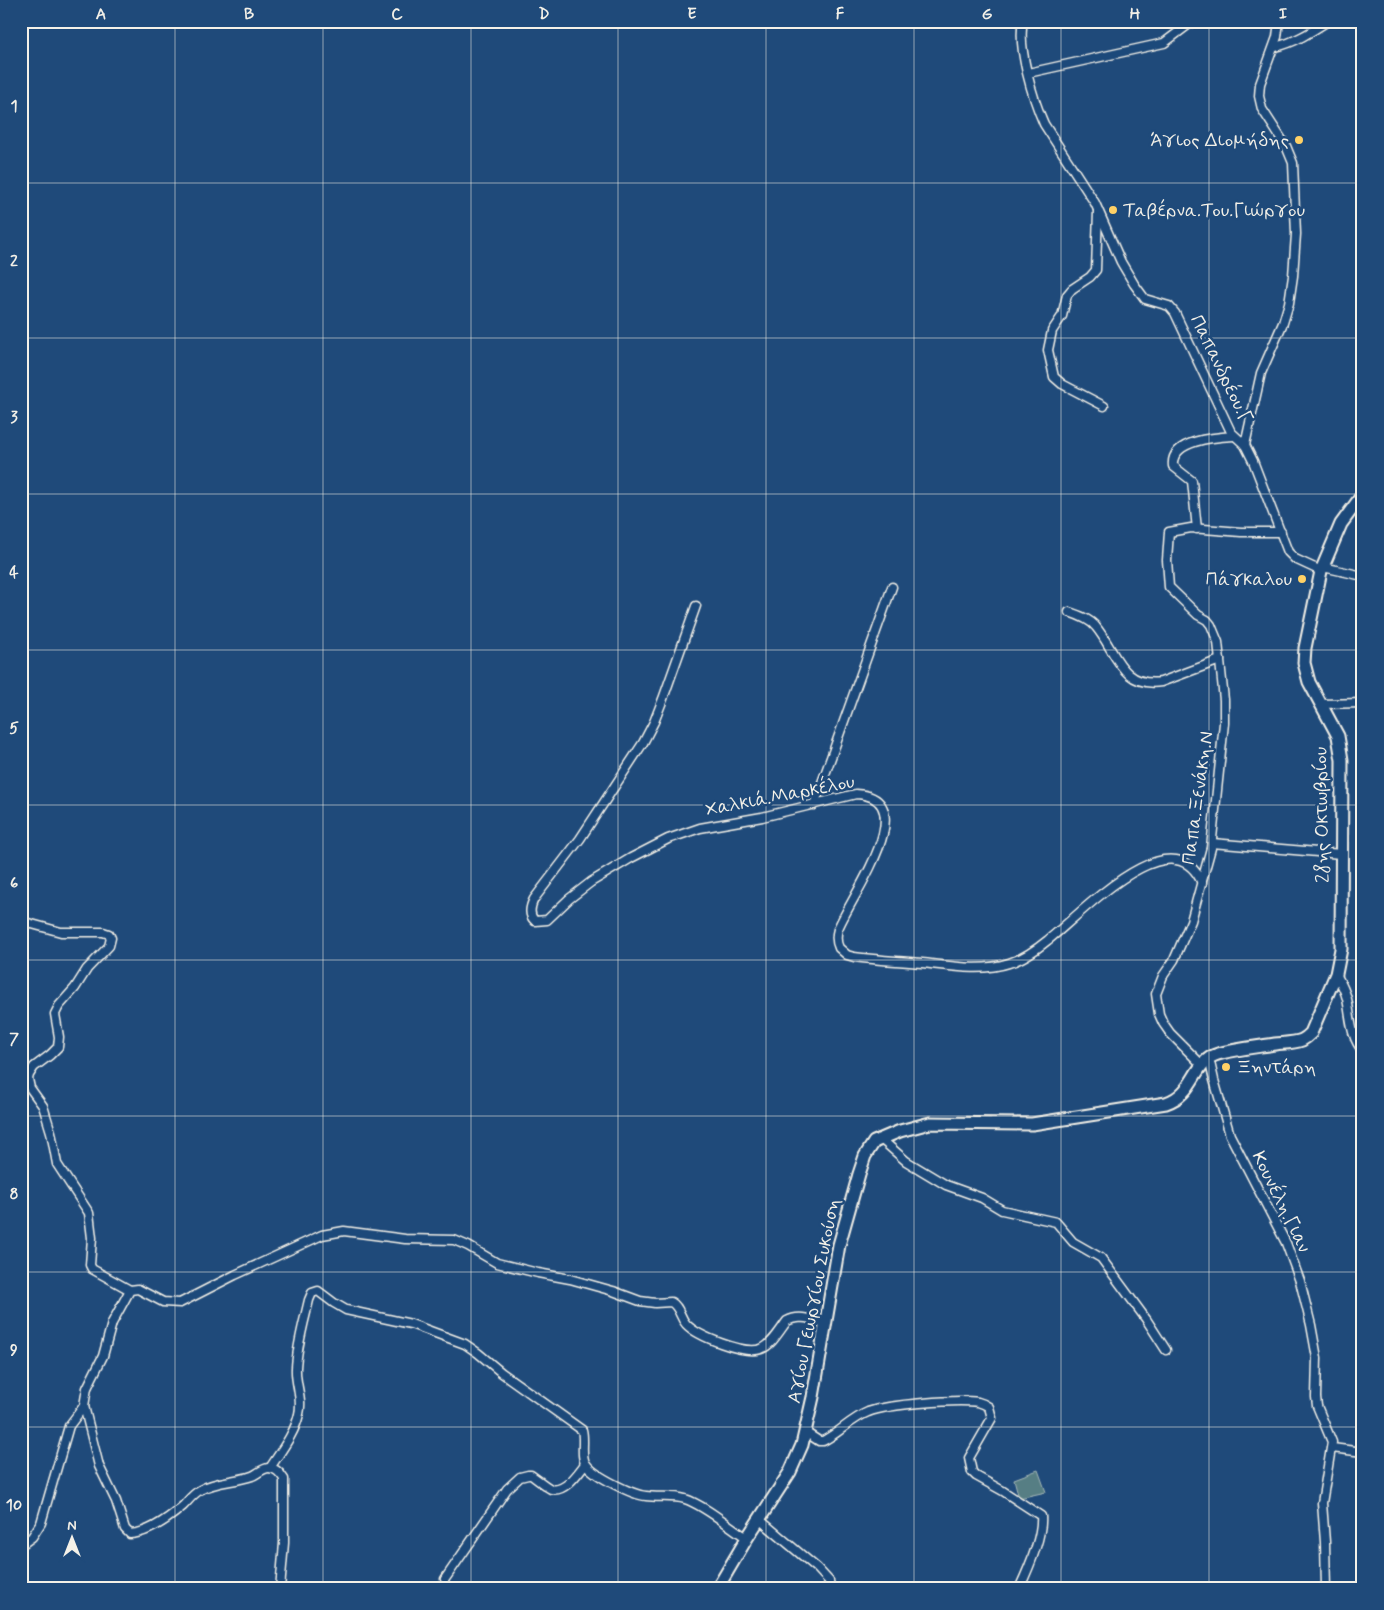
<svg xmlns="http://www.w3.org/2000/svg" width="1384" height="1610" font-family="Mynerve,sans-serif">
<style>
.green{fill:#577e84;stroke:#a6b8b6}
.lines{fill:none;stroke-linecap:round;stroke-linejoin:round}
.street-casing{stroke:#f4f1e8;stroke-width:11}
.secondary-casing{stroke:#f4f1e8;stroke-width:15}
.street{stroke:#1f4a7a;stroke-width:8}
.secondary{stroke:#1f4a7a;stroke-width:11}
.grid{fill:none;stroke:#f4f1e8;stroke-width:1;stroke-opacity:0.55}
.poi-dot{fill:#ffd166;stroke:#1f4a7a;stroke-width:2}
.labels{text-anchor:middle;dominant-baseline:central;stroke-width:5;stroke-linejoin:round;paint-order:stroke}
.poi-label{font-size:19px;fill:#f4f1e8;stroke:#1f4a7a;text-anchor:end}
.street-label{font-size:19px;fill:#f4f1e8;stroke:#1f4a7a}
.neatline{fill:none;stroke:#f4f1e8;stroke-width:2}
.grid-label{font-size:16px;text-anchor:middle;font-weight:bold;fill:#f4f1e8}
</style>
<rect width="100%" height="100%" fill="#1f4a7a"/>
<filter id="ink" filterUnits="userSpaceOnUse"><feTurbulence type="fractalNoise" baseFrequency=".02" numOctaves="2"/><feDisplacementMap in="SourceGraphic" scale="10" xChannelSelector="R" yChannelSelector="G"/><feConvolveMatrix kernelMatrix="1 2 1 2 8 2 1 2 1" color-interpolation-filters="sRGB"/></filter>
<g filter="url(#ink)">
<path class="green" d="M1038 1470 1046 1492 1019 1498 1014 1479Z"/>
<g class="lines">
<defs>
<g id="street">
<path d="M1023 21C1017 48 1033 99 1044 124L1095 203 1121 262 1134 284 1145 299 1169 306 1175 313 1231 432 1245 445 1253 461 1288 552 1295 559 1321 571"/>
<path d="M1275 47C1294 43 1311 32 1328 21"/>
<path d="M1028 73 1164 43 1193 21"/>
<path d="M1098 211 1096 270 1090 277 1072 289 1067 295 1062 316 1052 331 1048 350 1054 377 1062 384 1104 406"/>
<path d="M1245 445 1261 373 1283 323 1289 303 1293 276 1296 234 1293 163 1286 146 1262 109 1259 96 1260 84 1277 37 1279 21"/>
<path d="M1197 529 1192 481 1173 466C1170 440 1216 437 1234 436"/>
<path d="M1323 567 1363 576"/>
<path d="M696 606 663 699 654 722 643 743 580 839 534 899C530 907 528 915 535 921L547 920 569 899 591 882 631 858 668 839 700 828 762 817 856 794C926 797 848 901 838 929 836 936 836 942 839 948L847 955 854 957C876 960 899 961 922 963 950 966 982 972 1009 963 1023 959 1037 949 1048 940 1078 917 1172 814 1202 883"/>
<path d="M1069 612C1078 615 1090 619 1096 627 1116 651 1121 688 1161 682L1220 660"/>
<path d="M1321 704 1363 703"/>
<path d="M814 805 892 587"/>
<path d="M1212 843 1341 854"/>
<path d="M21 921 61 932H103L109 934 111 938 109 946 87 969 75 988 59 1006 55 1014 59 1037 58 1047 50 1055 34 1067 29 1075 28 1079 30 1088 43 1106 51 1132 57 1164 89 1213 92 1238 90 1265 92 1269 130 1290"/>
<path d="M1336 974C1341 983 1345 990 1347 999 1351 1017 1350 1037 1363 1051"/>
<path d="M1209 1058 1214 1080 1230 1135 1286 1243 1300 1281 1311 1325 1317 1358 1316 1397 1317 1406 1332 1442 1322 1503 1325 1542 1326 1589"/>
<path d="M1202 1065 1170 1033 1163 1023 1159 1014 1156 994 1163 976 1174 960 1191 921 1211 848 1224 723V700L1218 642 1211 625 1207 620 1198 615 1169 587 1167 560 1169 532 1191 528 1241 532H1281"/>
<path d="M881 1139 906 1161 946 1185 982 1198 1002 1210 1056 1222 1073 1242 1101 1258 1146 1319 1166 1350"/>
<path d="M84 1406 99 1466 116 1501 125 1529 130 1534C149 1533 168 1519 183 1506 188 1501 193 1494 200 1490 215 1481 235 1482 252 1476 257 1474 263 1468 269 1468 276 1468 281 1474 284 1479V1543L280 1589"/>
<path d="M805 1432 819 1441H823C839 1433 851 1419 868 1412 889 1404 957 1399 978 1402 982 1403 986 1405 989 1407L992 1418 969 1458 972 1472 976 1476 1003 1491 1041 1516C1043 1537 1028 1570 1019 1589"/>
<path d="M1332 1448 1363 1452"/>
<path d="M270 1468C281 1451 295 1433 299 1414 303 1398 295 1384 296 1368 297 1345 304 1322 309 1300L312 1293 318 1291 334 1303 346 1310 411 1324 465 1344 478 1353 502 1373 582 1430C585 1440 580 1457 586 1464 594 1476 633 1495 646 1496 659 1498 673 1495 685 1499 704 1505 730 1527 747 1538"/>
<path d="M759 1519 817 1568 829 1581 830 1589"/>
<path d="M21 1545 32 1537 41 1523 69 1426 84 1406 87 1388 103 1356 112 1323 130 1290 138 1289 163 1302 180 1303 235 1275 322 1235 344 1231 405 1239 454 1240 468 1246 497 1263 538 1273 570 1279 613 1291 640 1301 655 1303 671 1302C680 1307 679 1316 686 1324 697 1336 744 1355 761 1349 772 1345 780 1330 787 1321 799 1314 813 1320 825 1323"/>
<path d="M445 1579 507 1489 520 1477 528 1475H531C537 1479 545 1486 551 1489 565 1493 578 1473 585 1464"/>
</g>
<path id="secondary" d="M717 1589 747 1538 790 1472 802 1445 813 1397 839 1245 859 1174 865 1156 874 1142 900 1131 930 1123 1032 1124 1166 1103C1195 1094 1193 1061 1218 1054 1236 1049 1256 1047 1275 1044 1284 1043 1294 1043 1302 1040 1306 1038 1308 1036 1311 1033L1336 974 1341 949 1342 760 1338 736 1309 682 1304 663 1305 648 1321 571 1341 524 1363 494"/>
</defs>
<use href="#street" class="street-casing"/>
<use href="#secondary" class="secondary-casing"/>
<use href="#street" class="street"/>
<use href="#secondary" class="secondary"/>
</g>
</g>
<path class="grid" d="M175 21V1589M323 21V1589M471 21V1589M618 21V1589M766 21V1589M914 21V1589M1061 21V1589M1209 21V1589M21 183H1363M21 338H1363M21 494H1363M21 650H1363M21 805H1363M21 960H1363M21 1116H1363M21 1272H1363M21 1427H1363"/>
<g class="poi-dot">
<circle cx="1299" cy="140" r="5"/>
<circle cx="1113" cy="210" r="5"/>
<circle cx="1302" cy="579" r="5"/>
<circle cx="1226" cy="1067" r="5"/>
</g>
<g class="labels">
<g class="poi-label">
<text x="1289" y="140">Άγιος Διομήδης</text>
<text x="1123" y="210" text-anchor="start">Ταβέρνα.Του.Γιώργου</text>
<text x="1292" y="579">Πάγκαλου</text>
<text x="1236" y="1067" text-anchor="start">Ξηντάρη</text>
</g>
<g class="street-label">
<text transform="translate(1221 369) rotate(64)">Παπανδρέου.Γ</text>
<text transform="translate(780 796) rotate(-11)">Χαλκιά.Μαρκέλου</text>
<text transform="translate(1198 798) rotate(-82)">Παπα.Ξενάκη.Ν</text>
<text transform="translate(1322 815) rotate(-91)">28ης Οκτωβρίου</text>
<text transform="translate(1281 1202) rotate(64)">Κουνέλη.Γιαν</text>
<text transform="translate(814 1301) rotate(-79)">Αγίου Γεωργίου Συκούση</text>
</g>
</g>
<rect width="1384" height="1610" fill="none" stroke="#1f4a7a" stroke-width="55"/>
<g transform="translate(72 1538)" stroke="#1f4a7a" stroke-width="4" paint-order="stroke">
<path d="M0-4L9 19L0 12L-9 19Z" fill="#f4f1e8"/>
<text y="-8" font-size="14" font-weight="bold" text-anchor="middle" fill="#f4f1e8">N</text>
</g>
<rect x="28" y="28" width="1328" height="1554" class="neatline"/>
<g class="grid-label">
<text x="101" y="19">A</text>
<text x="249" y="19">B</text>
<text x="397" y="19">C</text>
<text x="544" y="19">D</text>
<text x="692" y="19">E</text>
<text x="840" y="19">F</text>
<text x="987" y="19">G</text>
<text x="1135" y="19">H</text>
<text x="1283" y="19">I</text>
<text x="14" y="111">1</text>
<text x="14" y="266">2</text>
<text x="14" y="422">3</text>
<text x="14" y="577">4</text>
<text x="14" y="733">5</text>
<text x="14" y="888">6</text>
<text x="14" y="1044">7</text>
<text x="14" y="1199">8</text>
<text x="14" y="1355">9</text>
<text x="14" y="1510">10</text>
</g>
</svg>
